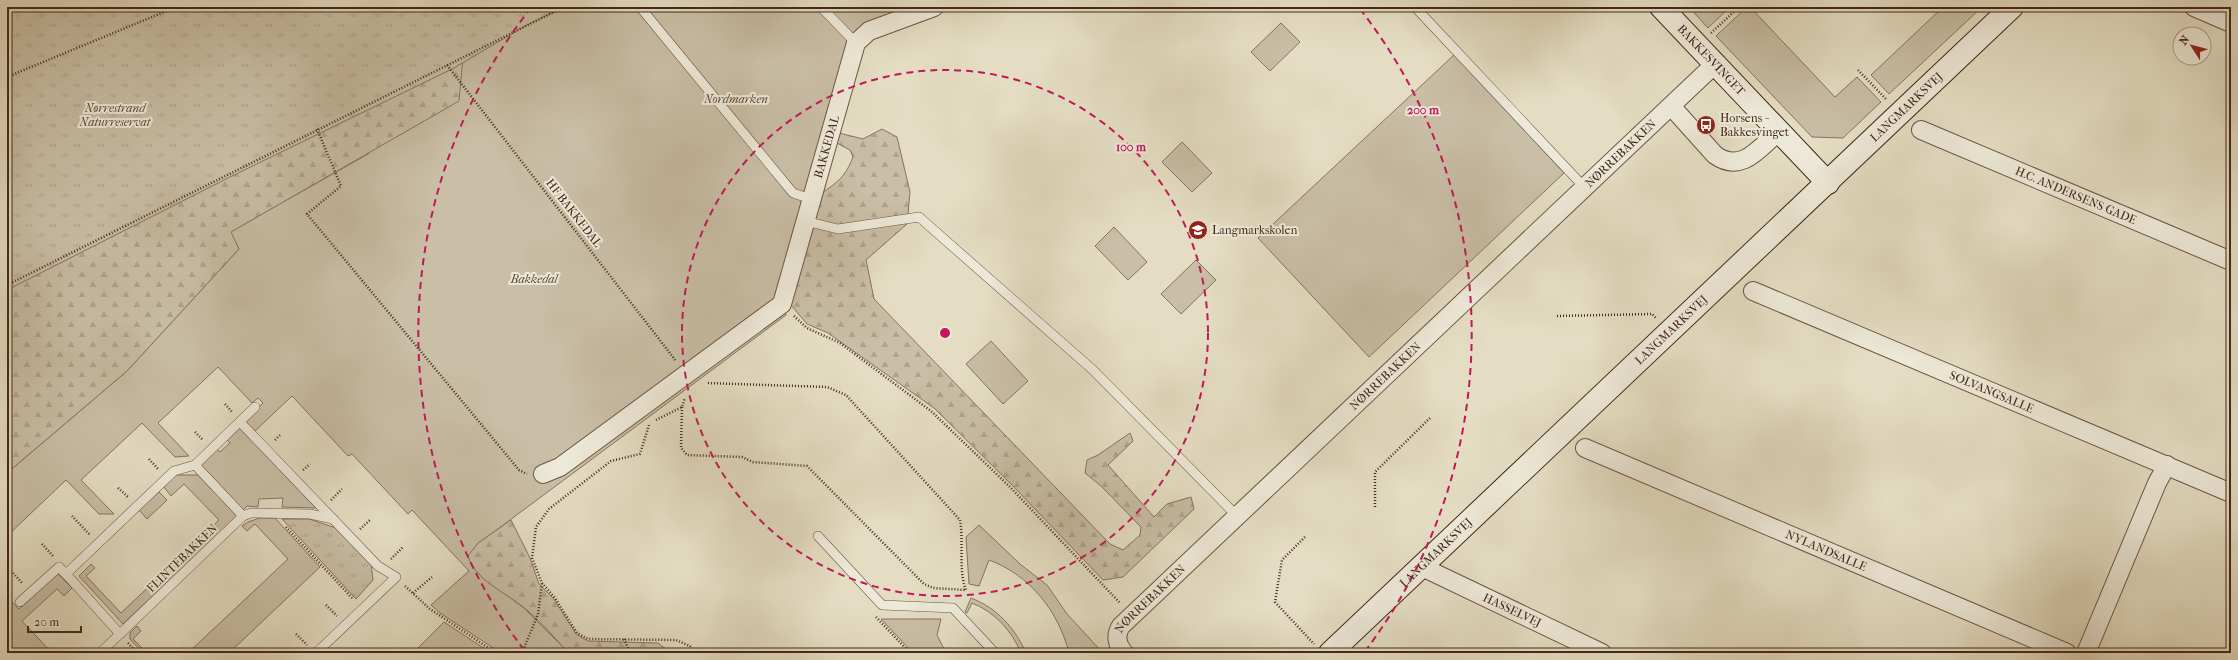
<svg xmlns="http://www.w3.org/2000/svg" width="2238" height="660" font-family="'IM FELL French Canon',serif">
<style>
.green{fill:#c9bea6;stroke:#867360}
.forest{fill:url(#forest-firs);stroke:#867360}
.park{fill:url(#park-tufts);stroke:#867360}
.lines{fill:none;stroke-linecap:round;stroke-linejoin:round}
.lane-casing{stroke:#6c5544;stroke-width:10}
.street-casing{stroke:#6c5544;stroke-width:20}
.secondary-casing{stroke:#442819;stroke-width:24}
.path{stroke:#442819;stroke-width:2.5;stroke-dasharray:1 2;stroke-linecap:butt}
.lane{stroke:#ede9d8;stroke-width:9}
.street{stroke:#ede9d8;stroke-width:18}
.secondary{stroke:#ede9d8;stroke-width:22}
.ring{fill:none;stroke:#c2185b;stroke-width:2;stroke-dasharray:7 5}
.labels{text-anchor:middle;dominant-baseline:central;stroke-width:4;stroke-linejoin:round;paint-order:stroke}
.street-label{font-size:12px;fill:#442819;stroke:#ede9d8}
.park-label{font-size:12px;font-style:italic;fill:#5f4635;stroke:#ede9d8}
.poi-label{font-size:12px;fill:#442819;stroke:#ede9d8;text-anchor:start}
.centre{fill:#c2185b;stroke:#ede9d8;stroke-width:2}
.ring-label{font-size:12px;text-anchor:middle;font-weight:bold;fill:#c2185b;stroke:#ede9d8;stroke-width:4;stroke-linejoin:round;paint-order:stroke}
</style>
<defs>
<pattern id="forest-firs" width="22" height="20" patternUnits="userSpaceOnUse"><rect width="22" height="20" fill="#c9bea6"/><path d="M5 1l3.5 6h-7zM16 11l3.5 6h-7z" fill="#aea38e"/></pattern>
<pattern id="park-tufts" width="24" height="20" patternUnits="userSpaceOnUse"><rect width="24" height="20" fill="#c9bea6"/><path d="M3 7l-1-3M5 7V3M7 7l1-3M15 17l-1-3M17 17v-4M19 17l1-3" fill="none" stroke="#aea38e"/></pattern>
</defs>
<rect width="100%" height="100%" fill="#e4ddc3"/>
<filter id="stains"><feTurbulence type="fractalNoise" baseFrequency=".005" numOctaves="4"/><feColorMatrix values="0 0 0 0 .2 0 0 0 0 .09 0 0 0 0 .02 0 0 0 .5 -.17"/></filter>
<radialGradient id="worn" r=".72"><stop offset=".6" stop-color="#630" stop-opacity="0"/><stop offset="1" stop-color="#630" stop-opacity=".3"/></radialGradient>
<g class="green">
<path d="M550 7H921L865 25 777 299 786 315 479 543 493 585 524 608 569 653H501L440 613 431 605 469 571 412 510 408 514 352 454 348 456 292 396 254 432 244 422 263 403 258 398 252 403 218 367 158 423 189 456 175 457 142 423 81 480 114 514H99L66 480 7 536V473L127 371 239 249 230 232 368 154 464 47Z"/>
<path d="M1689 7H1730L1708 28Z"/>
<path d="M1747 7H1750L1835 97 1857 77 1881 102 1843 138 1812 137 1716 36Z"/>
<path d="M1943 7H1982L1889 94 1871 75Z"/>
<path d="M1281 23 1300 42 1270 71 1251 52Z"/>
<path d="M1454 55 1564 173 1369 357 1258 238Z"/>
<path d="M1182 142 1212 173 1192 192 1162 162Z"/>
<path d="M1114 227 1147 262 1128 280 1095 246Z"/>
<path d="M1196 260 1216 280 1181 314 1161 294Z"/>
<path d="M991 341 1028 381 1003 404 966 364Z"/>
<path d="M239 427 316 508 282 507 283 498 259 499 258 507 247 506 243 510 199 465 216 448 220 452 230 443 226 439Z"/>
<path d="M176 475H198L237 516 123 624 79 576 91 564 95 568 86 576 121 613 219 520 184 484 171 496 164 487Z"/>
<path d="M159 492 167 500 147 519 139 510Z"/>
<path d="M260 518H275L320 567 229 653H188L288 559 255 524 247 531 242 526 248 522Z"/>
<path d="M979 525 1020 564 1047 585 1067 614 1103 653H1069C1059 612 1030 575 989 560L979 586 969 584 966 537Z"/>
<path d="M57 573 72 588 64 596 57 589 22 621 52 653H7V597L19 609Z"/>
<path d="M971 598C997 608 1015 628 1026 653H1021C1012 631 995 612 972 603L967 613 965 612Z"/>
<path d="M881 619H941L937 635 946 653H927L930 650 928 649 923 653H913Z"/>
<path d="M444 622 491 653H413Z"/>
<path d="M137 626 141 631 133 639 147 653H143L130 639V633Z"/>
</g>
<g class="forest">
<path d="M7 15 464 47 459 101 231 232 239 249 127 371 7 473Z"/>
<path d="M882 129 897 137 910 192 907 224 866 260 874 299 1110 544 1123 550 1140 535 1141 527 1101 486 1085 473 1087 460 1098 455 1130 433 1133 441 1108 465 1154 517 1167 504 1191 497 1194 509 1123 577 1103 580 1012 485 934 408 828 333 807 324 791 305 822 193C839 181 845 177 853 157L850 150 835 142 839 133 863 139Z"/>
<path d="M511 520 530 558 539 584 554 599 576 634 588 641 658 643 671 653H569C554 638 540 620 523 607 506 593 474 579 468 556L478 543Z"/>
</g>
<g class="park">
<path d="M7 7H564L525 26 454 68 230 177 7 290Z"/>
<path d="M282 519H309L336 528 371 564 373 580 356 599Z"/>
</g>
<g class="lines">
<defs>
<g id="lane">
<path d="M640 7 793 193 811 199"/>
<path d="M821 7 856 43"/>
<path d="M1415 7 1585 188"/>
<path d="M805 221 838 229 919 217 1093 370 1237 516"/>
<path d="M240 422 378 566 396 577 316 653"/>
<path d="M195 465 243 516"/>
<path d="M818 536 882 605 953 608 995 653"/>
<path d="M20 602 59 567 66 574"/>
<path d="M120 634 66 574 174 471 195 465 255 407"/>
<path d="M100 653 243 516 251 513 310 514 333 519"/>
</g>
<g id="street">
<path d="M2194 7 2231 23"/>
<path d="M1671 106 1715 155C1742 174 1759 148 1779 131"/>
<path id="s1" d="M1921 130 2231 261"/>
<path id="s2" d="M1753 291 2231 493"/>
<path id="s3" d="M1585 448 2067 653"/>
<path id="s4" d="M543 474 560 467 782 304 856 43 869 31 934 7"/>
<path id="s5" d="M1422 567 1602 653"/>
<path id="s6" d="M1124 653C1117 645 1115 635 1121 626L1715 64"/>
<path d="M2086 653 2157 483 2167 465"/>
</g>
<g id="secondary">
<path id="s7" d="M1661 7 1828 183"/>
<path id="s8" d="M1330 653 2012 7"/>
</g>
</defs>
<use href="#lane" class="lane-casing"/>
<use href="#street" class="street-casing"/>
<use href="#secondary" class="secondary-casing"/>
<g class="path">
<path d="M1711 33 1739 7"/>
<path d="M447 65 676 361"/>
<path d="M1858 70 1887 100"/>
<path d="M7 77 176 7"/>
<path d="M317 129 341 186 307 214 519 470 527 474"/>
<path d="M7 285 564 7"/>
<path d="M794 316 807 328 840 343 931 411 1010 487 1120 603"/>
<path d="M1557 316 1652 314 1656 318"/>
<path d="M225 404 232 412"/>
<path d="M682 407 681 448 687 455 742 457 753 462 807 466 924 584 933 588 966 590C958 570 964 542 960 520L846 395 827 387 706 383"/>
<path d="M656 420 682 407 685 398"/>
<path d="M649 425 640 454 611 461 549 509 536 527 532 558 542 583 555 598 577 633 588 639 676 640 690 646 696 653"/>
<path d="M195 432 203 440"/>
<path d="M275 440 281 434"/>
<path d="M149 459 158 469"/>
<path d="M303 470 310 464"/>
<path d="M118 488 128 497"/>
<path d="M331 500 342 489"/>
<path d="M1375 507V472L1431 417"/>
<path d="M72 516 90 535"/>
<path d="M286 527 353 599"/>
<path d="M360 529 370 520"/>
<path d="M1305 537 1282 560 1275 602 1314 644"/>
<path d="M42 544 53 556"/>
<path d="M391 559 403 547"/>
<path d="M13 573 22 583"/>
<path d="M405 586 430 609 496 653"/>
<path d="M413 593 432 577"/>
<path d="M326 605 337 616"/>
<path d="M876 617 910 653"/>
<path d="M296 634 307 645"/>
<path d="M624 639 630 653"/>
<path d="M128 643 137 653"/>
<path d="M522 653 538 614 542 583"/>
</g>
<use href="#lane" class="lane"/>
<use href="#street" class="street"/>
<use href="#secondary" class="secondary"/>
</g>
<g class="ring">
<circle cx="945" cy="333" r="263"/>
<path d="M524 650A527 527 0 0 1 530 9M1360 9A527 527 0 0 1 1366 650"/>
</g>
<defs>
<symbol id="bus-disc" viewBox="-11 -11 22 22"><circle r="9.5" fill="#8f2418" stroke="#ede9d8"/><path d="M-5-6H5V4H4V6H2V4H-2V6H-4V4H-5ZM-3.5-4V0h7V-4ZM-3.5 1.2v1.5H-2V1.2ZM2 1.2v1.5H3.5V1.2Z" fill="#fff"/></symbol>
<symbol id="school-disc" viewBox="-11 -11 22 22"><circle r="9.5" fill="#8f2418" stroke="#ede9d8"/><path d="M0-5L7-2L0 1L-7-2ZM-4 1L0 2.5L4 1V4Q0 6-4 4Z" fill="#fff"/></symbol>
</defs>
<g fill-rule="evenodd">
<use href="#bus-disc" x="1695" y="114" width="22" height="22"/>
<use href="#school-disc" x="1187" y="219" width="22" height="22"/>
</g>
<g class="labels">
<g class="street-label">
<text stroke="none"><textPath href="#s7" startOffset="73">BAKKESVINGET</textPath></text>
<text stroke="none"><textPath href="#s8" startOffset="794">LANGMARKSVEJ</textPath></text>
<text stroke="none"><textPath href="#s4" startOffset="457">BAKKEDAL</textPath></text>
<text stroke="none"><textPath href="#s6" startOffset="717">NØRREBAKKEN</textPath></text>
<text stroke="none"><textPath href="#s1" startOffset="168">H.C. ANDERSENS GADE</textPath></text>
<text transform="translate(574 213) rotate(52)">HF BAKKEDAL</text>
<text stroke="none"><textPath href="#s8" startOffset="470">LANGMARKSVEJ</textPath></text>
<text stroke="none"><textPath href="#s6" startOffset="393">NØRREBAKKEN</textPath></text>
<text stroke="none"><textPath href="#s2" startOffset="259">SOLVANGSALLE</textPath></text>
<text stroke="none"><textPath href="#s3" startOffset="262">NYLANDSALLE</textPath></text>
<text stroke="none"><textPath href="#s8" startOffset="146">LANGMARKSVEJ</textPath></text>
<text transform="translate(182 558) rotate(-44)">FLINTEBAKKEN</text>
<text stroke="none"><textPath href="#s6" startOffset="69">NØRREBAKKEN</textPath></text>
<text stroke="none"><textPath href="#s5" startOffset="100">HASSELVEJ</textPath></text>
</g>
<g class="park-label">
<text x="736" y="99">Nordmarken</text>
<text x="115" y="108">Nørrestrand<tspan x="115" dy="14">Naturreservat</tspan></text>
<text x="534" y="279">Bakkedal</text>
</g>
<g class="poi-label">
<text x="1720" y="118">Horsens -<tspan x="1720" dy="14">Bakkesvinget</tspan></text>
<text x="1212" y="230">Langmarkskolen</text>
</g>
</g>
<circle cx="945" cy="333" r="6" class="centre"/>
<g class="ring-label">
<text x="1423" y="114">200 m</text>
<text x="1131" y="151">100 m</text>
</g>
<rect width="2238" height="660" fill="none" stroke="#e4ddc3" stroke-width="24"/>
<rect x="8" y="8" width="2222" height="644" fill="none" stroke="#442819" stroke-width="2"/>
<rect x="12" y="12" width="2214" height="636" fill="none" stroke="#442819"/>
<g transform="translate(2192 46) rotate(306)"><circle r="19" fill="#ede9d8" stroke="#a99c8c"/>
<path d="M0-3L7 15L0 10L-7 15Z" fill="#8f2418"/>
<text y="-6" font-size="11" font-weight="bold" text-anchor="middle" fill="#442819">N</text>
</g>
<path d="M28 626v6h53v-6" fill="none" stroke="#442819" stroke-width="2"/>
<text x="34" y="626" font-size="12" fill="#442819" stroke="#ede9d8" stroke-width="3" paint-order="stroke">20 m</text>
<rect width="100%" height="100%" filter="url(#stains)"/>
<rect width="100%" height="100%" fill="url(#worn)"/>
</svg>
